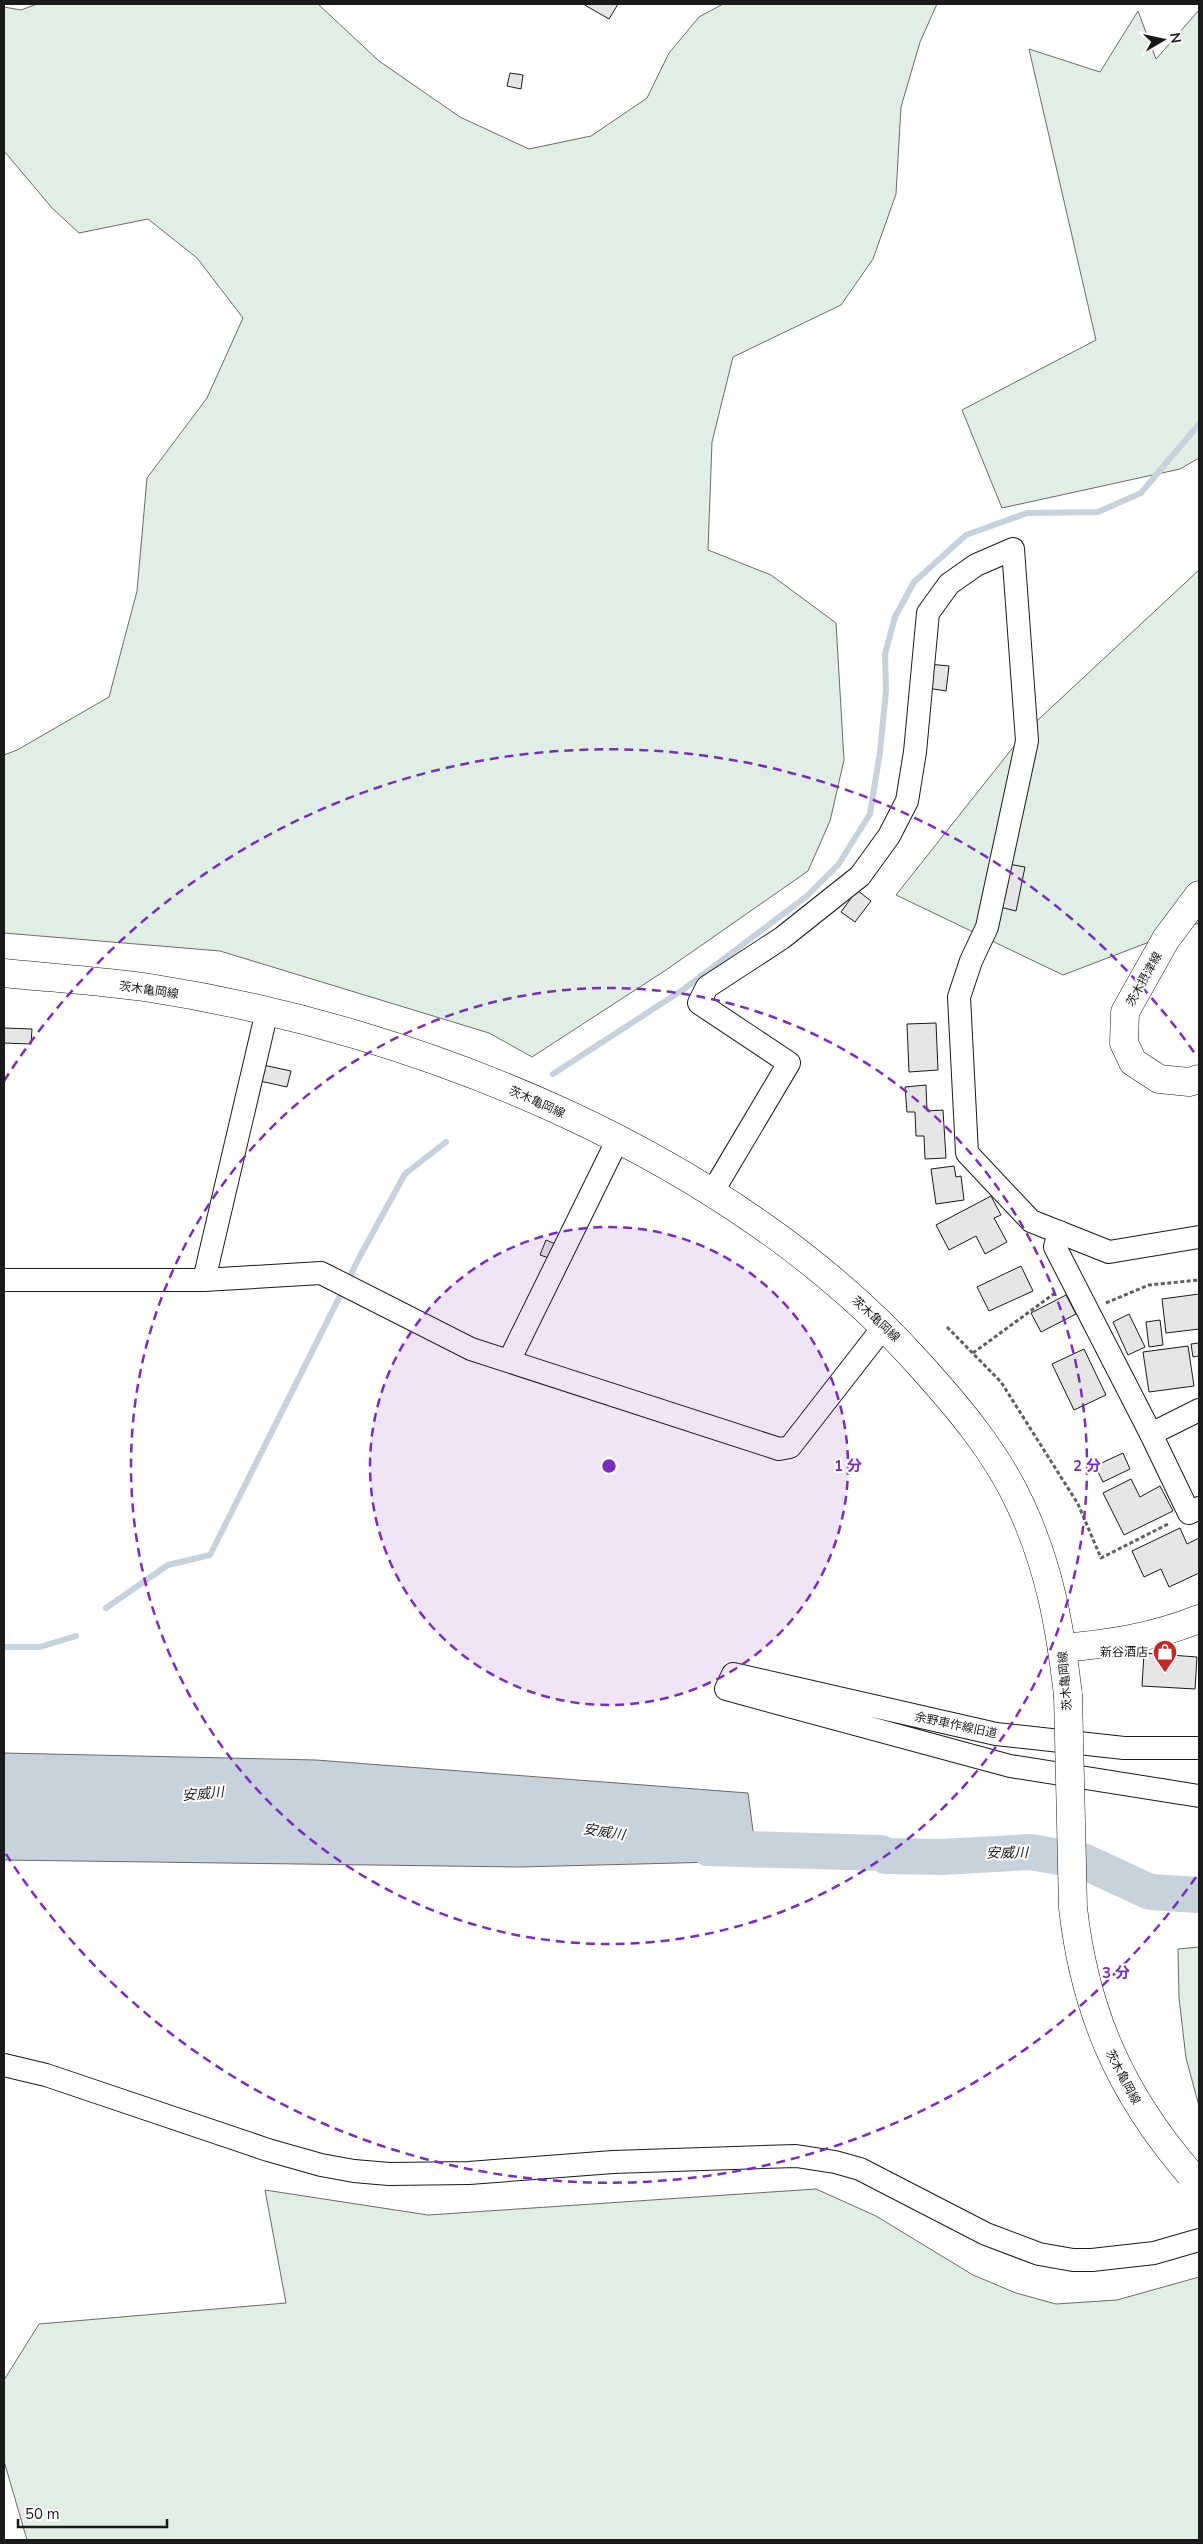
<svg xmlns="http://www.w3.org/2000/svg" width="1203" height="2544" font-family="'Nunito Sans','Noto Sans JP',sans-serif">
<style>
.green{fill:#e0efe3;stroke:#6a6a6a}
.water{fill:#c6d2dc;stroke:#6a6a6a}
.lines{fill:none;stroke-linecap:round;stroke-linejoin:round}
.stream{stroke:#c6d2dc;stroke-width:6}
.river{stroke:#c6d2dc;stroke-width:36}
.building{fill:#e6e6e6;stroke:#1a1a1a}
.minor-casing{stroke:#1a1a1a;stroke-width:24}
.major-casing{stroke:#1a1a1a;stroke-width:29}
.path{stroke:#5f5f5f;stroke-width:3;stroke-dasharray:4 2.5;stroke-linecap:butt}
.minor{stroke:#fff;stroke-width:22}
.major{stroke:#fff;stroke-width:28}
.major-bridge-casing{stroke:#1a1a1a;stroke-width:29;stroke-linecap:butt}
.major-bridge{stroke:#fff;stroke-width:28}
.ring{fill:none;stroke:#7b2cbf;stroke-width:2.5;stroke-dasharray:9 6}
.labels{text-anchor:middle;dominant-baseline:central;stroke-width:4;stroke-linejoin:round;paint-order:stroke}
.street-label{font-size:12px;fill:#1a1a1a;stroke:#fff}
.poi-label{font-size:12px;fill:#1a1a1a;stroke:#fff;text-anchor:end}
.water-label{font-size:14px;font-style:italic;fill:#1a1a1a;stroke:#fff}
.centre{fill:#7b2cbf;stroke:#fff;stroke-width:2.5}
.ring-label{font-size:15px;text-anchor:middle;font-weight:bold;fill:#7b2cbf;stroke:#fff;stroke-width:4;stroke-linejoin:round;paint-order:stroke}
</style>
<rect width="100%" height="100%" fill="#fff"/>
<g class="green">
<path d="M37 4H318L379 61 460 117 529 149 591 136 647 98 669 53 699 17 723 4H937L920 42 901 107 896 194 873 259 841 305 733 357 712 442 708 550 771 575 836 623 844 760 830 821 808 871 666 970 532 1057 489 1033 220 951 4 933V755L17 750 109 697 137 591 147 478 207 398 243 318 197 258 148 219 79 233 52 208 4 151V7L21 10Z"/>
<path d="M1199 10V458L1180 469 1002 508 962 410 1096 340 1029 49 1100 72 1138 11 1156 59Z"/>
<path d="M1199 570V923L1063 975 896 895 1026 731Z"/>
<path d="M1199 1947V2106L1186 2058 1179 1998 1178 1949Z"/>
<path d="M816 2189 876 2216 973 2275 1016 2293 1056 2304 1117 2300 1199 2277V2540H27L4 2461V2380L39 2324 286 2303 265 2190 428 2215Z"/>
</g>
<path class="water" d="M4 1753 316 1760 748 1793 757 1861 519 1867 4 1860Z"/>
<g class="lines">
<g class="stream">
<path d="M553 1074 684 989 807 896 838 865 870 814 880 752 886 691 885 654 895 617 914 582 966 535 1027 513 1098 512 1141 493 1199 424"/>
<path d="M106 1608 168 1565 210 1555 360 1256 405 1174 446 1142"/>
<path d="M4 1647H40L76 1636"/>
</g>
<path class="river" d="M708 1848 881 1853 886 1856 942 1857 1030 1852 1083 1861 1150 1892 1199 1895"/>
</g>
<g class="building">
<path d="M583 4H618L609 19Z"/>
<path d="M510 73 523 75 521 89 507 86Z"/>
<path d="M929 664 949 666 946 691 927 688Z"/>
<path d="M1008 864 1025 867 1016 911 1000 907Z"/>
<path d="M857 890 871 901 855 922 841 912Z"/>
<path d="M936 1023 938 1070 909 1072 907 1024Z"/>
<path d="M4 1028 32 1029 31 1044 4 1043Z"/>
<path d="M263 1065 291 1071 287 1087 260 1081Z"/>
<path d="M926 1085 927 1111 943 1110 946 1158 925 1159 924 1136H916L915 1112H907L905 1087Z"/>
<path d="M954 1166 956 1177 961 1176 964 1200 936 1204 931 1169Z"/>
<path d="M991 1196 1001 1215 994 1218 1007 1242 985 1254 976 1236 949 1250 936 1225Z"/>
<path d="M546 1240 558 1245 552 1259 540 1255Z"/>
<path d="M1021 1266 1033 1291 989 1311 977 1287Z"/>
<path d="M1199 1294V1329L1166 1333 1162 1299Z"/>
<path d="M1066 1295 1076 1314 1041 1332 1031 1313Z"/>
<path d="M1129 1314 1145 1347 1128 1355 1113 1322Z"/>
<path d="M1160 1320 1163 1345 1149 1347 1146 1322Z"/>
<path d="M1199 1343V1356L1193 1357 1191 1344Z"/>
<path d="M1188 1346 1194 1386 1149 1392 1143 1352Z"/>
<path d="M1084 1349 1106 1395 1074 1410 1052 1364Z"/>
<path d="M1123 1453 1130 1469 1103 1482 1095 1466Z"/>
<path d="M1131 1479 1140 1497 1160 1486 1173 1511 1124 1535 1103 1493Z"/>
<path d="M1180 1528 1187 1544 1199 1538V1573L1169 1587 1161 1569 1144 1577 1132 1551Z"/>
<path d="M1144 1653 1197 1657 1195 1689 1142 1686Z"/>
</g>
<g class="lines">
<defs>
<g id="minor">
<path d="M713 1191 789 1063 699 1003 707 987 782 938 860 876 889 836 907 801 915 752 928 613 949 584 976 565 1013 549 1027 741 987 927 971 961 959 997 967 1153 1031 1221 1109 1252 1199 1237"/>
<path d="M1059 1232 1055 1247 1151 1434 1189 1513 1199 1508"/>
<path d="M4 1280H204L321 1273 471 1349 779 1449 790 1447 885 1325"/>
<path d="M204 1280 267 1011"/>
<path d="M509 1361 618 1139"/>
<path d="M1151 1434 1199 1410"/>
<path d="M1199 1748H1124L996 1734 733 1674 726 1689 1010 1766 1199 1796"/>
<path d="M4 2065 46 2075 268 2150 321 2165 354 2171 389 2174 469 2173 613 2162 796 2156 835 2162 860 2169 986 2234 1039 2254 1073 2260H1092L1154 2253 1199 2240"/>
</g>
<g id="major">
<path d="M1199 895 1166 939 1125 1012 1124 1043 1133 1062 1159 1079 1189 1082 1199 1079"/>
<path d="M4 973C52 978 102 981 150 988 421 1030 735 1157 920 1365 958 1407 997 1453 1021 1506 1050 1569 1060 1627 1068 1695"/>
<path d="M1062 1648C1110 1644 1154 1637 1199 1619"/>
</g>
</defs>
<use href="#minor" class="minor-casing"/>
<use href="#major" class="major-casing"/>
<g class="path">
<path d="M1106 1303 1149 1285 1199 1280"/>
<path d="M947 1327 1001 1382 1078 1504 1101 1558 1170 1523"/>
<path d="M973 1353 1055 1293"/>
</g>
<use href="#minor" class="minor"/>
<use href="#major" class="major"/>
<defs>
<path id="major-bridge" d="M1068 1695 1073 1908C1085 2013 1121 2094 1190 2174"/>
</defs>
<use href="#major-bridge" class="major-bridge-casing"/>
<use href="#major-bridge" class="major-bridge"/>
</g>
<circle cx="609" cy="1466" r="239" fill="#7b2cbf" fill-opacity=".12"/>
<g class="ring">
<circle cx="609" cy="1466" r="239"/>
<circle cx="609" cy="1466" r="478"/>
<path d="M1196 1877A717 717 0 0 1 4 1851M4 1081A717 717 0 0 1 1196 1055"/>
</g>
<defs>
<symbol id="shop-pin" viewBox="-11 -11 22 30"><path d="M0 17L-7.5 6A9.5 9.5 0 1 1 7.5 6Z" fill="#c62828" stroke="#fff"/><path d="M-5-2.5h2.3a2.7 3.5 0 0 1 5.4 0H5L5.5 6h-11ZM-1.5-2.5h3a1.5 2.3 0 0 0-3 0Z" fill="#fff"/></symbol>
</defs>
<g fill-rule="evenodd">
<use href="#shop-pin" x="1151" y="1638" width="28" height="38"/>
</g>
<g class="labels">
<g class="street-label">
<text transform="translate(1144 979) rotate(-61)">茨木摂津線</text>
<text transform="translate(149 990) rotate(8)">茨木亀岡線</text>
<text transform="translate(537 1102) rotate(24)">茨木亀岡線</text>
<text transform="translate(876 1319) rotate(43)">茨木亀岡線</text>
<text transform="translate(1065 1681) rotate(-95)">茨木亀岡線</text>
<text transform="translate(956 1725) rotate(12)">余野車作線旧道</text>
<text transform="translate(1123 2077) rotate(62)">茨木亀岡線</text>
</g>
<g class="poi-label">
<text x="1148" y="1652">新谷酒店</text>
</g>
<g class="water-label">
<text transform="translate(203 1794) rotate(-5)">安威川</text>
<text transform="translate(604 1832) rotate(9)">安威川</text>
<text transform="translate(1007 1853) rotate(-1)">安威川</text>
</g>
</g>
<circle cx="609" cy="1466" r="8" class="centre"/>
<g class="ring-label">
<text x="848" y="1471">1 分</text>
<text x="1087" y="1471">2 分</text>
<text x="1116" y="1978">3 分</text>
</g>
<rect width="1203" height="2544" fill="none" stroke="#1a1a1a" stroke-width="10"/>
<g transform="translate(1163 40) rotate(81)" stroke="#ffffff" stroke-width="4" paint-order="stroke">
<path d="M0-4L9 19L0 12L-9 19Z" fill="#1a1a1a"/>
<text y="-8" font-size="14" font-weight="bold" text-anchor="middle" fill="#1a1a1a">N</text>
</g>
<path d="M18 2519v8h149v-8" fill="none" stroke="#1a1a1a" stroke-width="2.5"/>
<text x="25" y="2519" font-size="15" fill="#1a1a1a" stroke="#ffffff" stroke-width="4" paint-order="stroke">50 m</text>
</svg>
